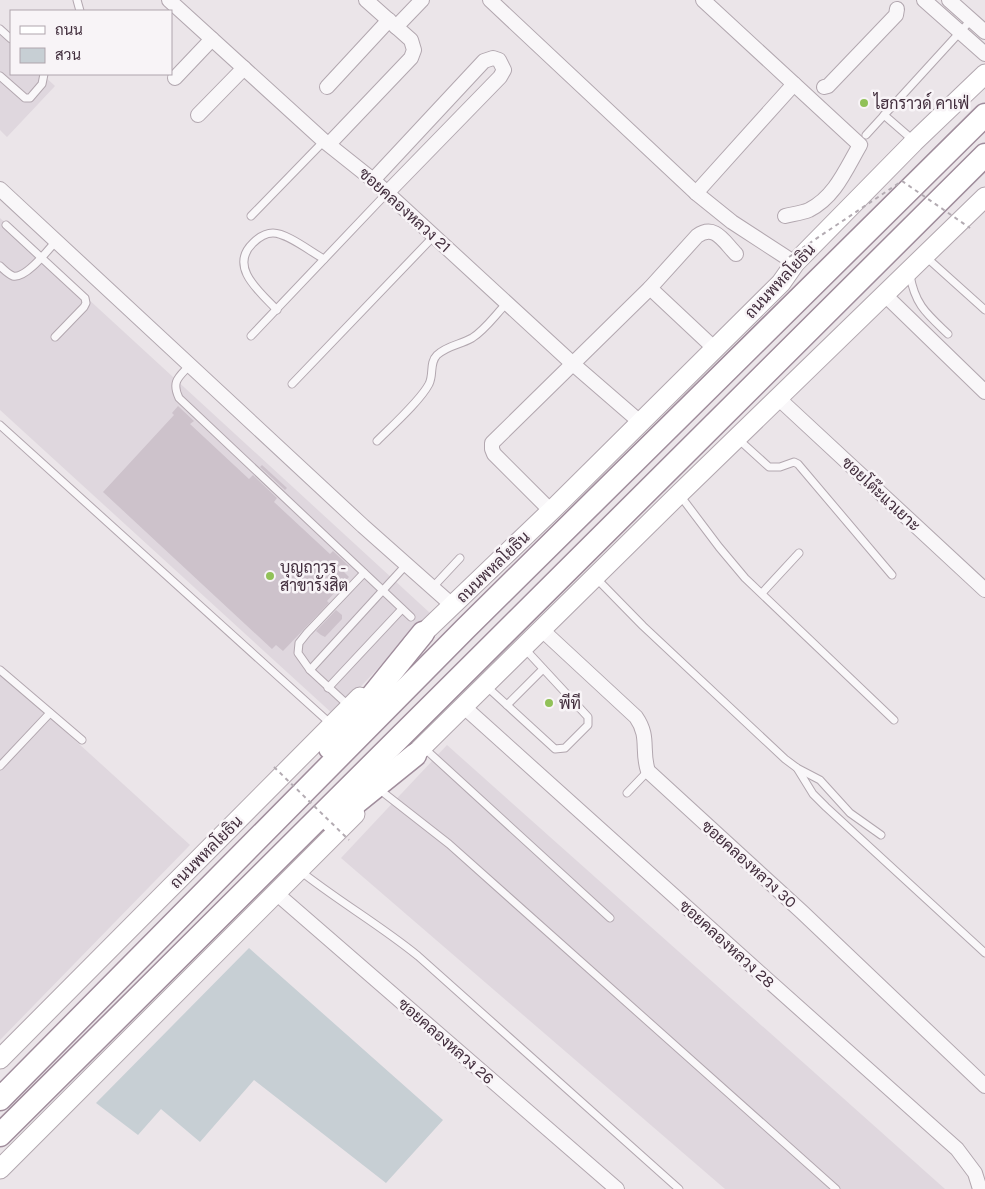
<svg xmlns="http://www.w3.org/2000/svg" width="985" height="1189" font-family="Karla,Sarabun,sans-serif">
<style>
.built{fill:#dfd7de}
.green{fill:#c7cfd4}
.building{fill:#cdc2cb}
.lines{fill:none;stroke-linecap:round;stroke-linejoin:round}
.service-casing{stroke:#b2a7af;stroke-width:9}
.minor-casing{stroke:#b2a7af;stroke-width:16}
.secondary-casing{stroke:#b2a7af;stroke-width:21}
.trunk-casing{stroke:#a08d9c;stroke-width:25}
.service{stroke:#f9f7f9;stroke-width:7}
.minor{stroke:#f9f7f9;stroke-width:14}
.secondary{stroke:#fff;stroke-width:19}
.trunk{stroke:#fff;stroke-width:22}
.path-bridge{stroke:#b3abb2;stroke-width:2;stroke-dasharray:4 4;stroke-linecap:butt}
.poi-dot{fill:#91c158;stroke:#f8f4f7;stroke-width:2}
.labels{text-anchor:middle;dominant-baseline:central;stroke-width:5;stroke-linejoin:round;paint-order:stroke}
.poi-label{font-size:16px;fill:#422e3d;stroke:#f8f4f7;text-anchor:start}
.street-label{font-size:16px;fill:#422e3d;stroke:#f8f4f7}
</style>
<rect width="100%" height="100%" fill="#ebe5e9"/>
<g class="built">
<path d="M0 34 11 45V74H42L55 86 7 137 0 130Z"/>
<path d="M0 218 430 613 334 715 0 410Z"/>
<path d="M0 672 190 845 0 1040Z"/>
<path d="M447 745 945 1189H725L341 858Z"/>
</g>
<path class="green" d="M249 948 443 1120 386 1183 254 1080 200 1142 161 1109 138 1135 96 1103Z"/>
<g class="building">
<path d="M178 406 194 421 190 424 249 479 253 475 277 498 274 502 330 554 333 551 349 566 344 572 349 577 327 601 329 603 283 651 276 645 272 649 103 492 174 415 172 413Z"/>
<path d="M262 465 287 488 285 490 260 467Z"/>
<path d="M336 610 342 615V619L325 637 321 635 316 631Z"/>
</g>
<g class="lines">
<defs>
<g id="service">
<path d="M77 0 80 11"/>
<path d="M0 29 11 39"/>
<path d="M0 76 25 98H30L42 84 44 74"/>
<path d="M884 115 914 141"/>
<path d="M866 135 971 20"/>
<path d="M251 216 324 141"/>
<path d="M6 225 85 298 86 303 84 307 55 337"/>
<path d="M926 257 985 310"/>
<path d="M0 266C4 270 8 274 13 276 26 279 48 250 56 241"/>
<path d="M910 275C915 305 927 314 948 334"/>
<path d="M277 310C260 292 228 267 253 243 258 238 265 233 273 233 287 233 311 252 324 259"/>
<path d="M251 336 387 193"/>
<path d="M190 365C179 377 171 381 179 398L411 617"/>
<path d="M292 384 434 236"/>
<path d="M0 425 332 725"/>
<path d="M737 438 769 467H780L794 462 798 464 892 575"/>
<path d="M377 441C392 426 420 401 429 384 434 374 429 363 437 355 448 345 460 345 472 338 485 330 496 314 507 303"/>
<path d="M679 494 719 547 745 578 894 720"/>
<path d="M595 577 643 626 785 759 797 768 820 780 850 813 881 835"/>
<path d="M432 588 460 558"/>
<path d="M762 593 799 553"/>
<path d="M0 670 82 740"/>
<path d="M310 670 406 565"/>
<path d="M485 685 555 749 565 748 588 725V717L525 649"/>
<path d="M328 688 402 609"/>
<path d="M507 705 543 669"/>
<path d="M349 706 310 670 298 653 299 643 307 633 364 573"/>
<path d="M423 747 610 918"/>
<path d="M0 766 50 713"/>
<path d="M797 768 813 794 826 807 985 953"/>
<path d="M380 790 449 844 836 1189"/>
<path d="M627 793 648 771"/>
<path d="M299 870C338 901 380 925 418 956L679 1189"/>
</g>
<g id="minor">
<path d="M169 0 324 141 373 180 573 364 640 422"/>
<path d="M490 0 696 193 732 222 795 263"/>
<path d="M924 0 985 54"/>
<path d="M949 0 985 32"/>
<path d="M396 27 422 0"/>
<path d="M175 78 212 39"/>
<path d="M327 87 389 20"/>
<path d="M824 87 828 86 896 15 897 9"/>
<path d="M198 115 244 68"/>
<path d="M329 144 411 58 414 50 411 40 366 0"/>
<path d="M373 180 484 61 493 58 499 60 504 70 500 77 387 193"/>
<path d="M0 189 363 526 452 605"/>
<path d="M696 193 794 84 703 0"/>
<path d="M785 216C793 214 802 213 809 210 835 197 846 169 860 145L794 84"/>
<path d="M650 288 697 236C715 223 724 242 736 254"/>
<path d="M884 294 985 392"/>
<path d="M778 398 985 590"/>
<path d="M551 511 494 454 492 449V443L650 288 714 348"/>
<path d="M541 629 636 717C650 737 641 750 648 771L802 912 985 1086"/>
<path d="M463 706 752 966 957 1149 975 1173 980 1189"/>
<path d="M276 893 617 1189"/>
</g>
<g id="secondary">
<path d="M413 643 551 511 781 283 795 263 914 142 985 74"/>
<path d="M405 764 679 494 985 197"/>
<path d="M0 1059 360 697"/>
<path d="M0 1169 355 814"/>
</g>
<g id="trunk">
<path d="M330 748 423 633"/>
<path d="M332 822 415 755"/>
<path d="M0 1099 465 629 985 115"/>
<path d="M0 1135 985 155"/>
</g>
</defs>
<use href="#service" class="service-casing"/>
<use href="#minor" class="minor-casing"/>
<use href="#secondary" class="secondary-casing"/>
<use href="#trunk" class="trunk-casing"/>
<use href="#service" class="service"/>
<use href="#minor" class="minor"/>
<use href="#secondary" class="secondary"/>
<use href="#trunk" class="trunk"/>
<g class="path-bridge">
<path d="M789 257 902 181 970 228"/>
<path d="M274 767 349 840"/>
</g>
</g>
<g class="poi-dot">
<circle cx="864" cy="103" r="5"/>
<circle cx="270" cy="576" r="5"/>
<circle cx="549" cy="703" r="5"/>
</g>
<g class="labels">
<g class="poi-label">
<text x="874" y="103">ไฮกราวด์ คาเฟ่</text>
<text x="280" y="567">บุญถาวร -<tspan x="280" dy="18">สาขารังสิต</tspan></text>
<text x="559" y="703">พีที</text>
</g>
<g class="street-label">
<text transform="translate(405 210) rotate(42)">ซอยคลองหลวง 21</text>
<text transform="translate(780 281) rotate(-47)">ถนนพหลโยธิน</text>
<text transform="translate(881 494) rotate(43)">ซอยโต๊ะแวเยาะ</text>
<text transform="translate(493 567) rotate(-44)">ถนนพหลโยธิน</text>
<text transform="translate(206 852) rotate(-45)">ถนนพหลโยธิน</text>
<text transform="translate(749 864) rotate(42)">ซอยคลองหลวง 30</text>
<text transform="translate(727 944) rotate(42)">ซอยคลองหลวง 28</text>
<text transform="translate(446 1041) rotate(41)">ซอยคลองหลวง 26</text>
</g>
</g>
<rect x="10" y="10" width="162" height="65" fill="#f8f4f7" stroke="#afa5ad"/>
<rect x="20" y="26" width="25" height="8" fill="#ffffff" stroke="#afa5ad"/>
<text x="55" y="35" font-size="15" fill="#422e3d">ถนน</text>
<rect x="20" y="48" width="25" height="15" fill="#c7cfd4" stroke="#afa5ad"/>
<text x="55" y="60" font-size="15" fill="#422e3d">สวน</text>
</svg>
